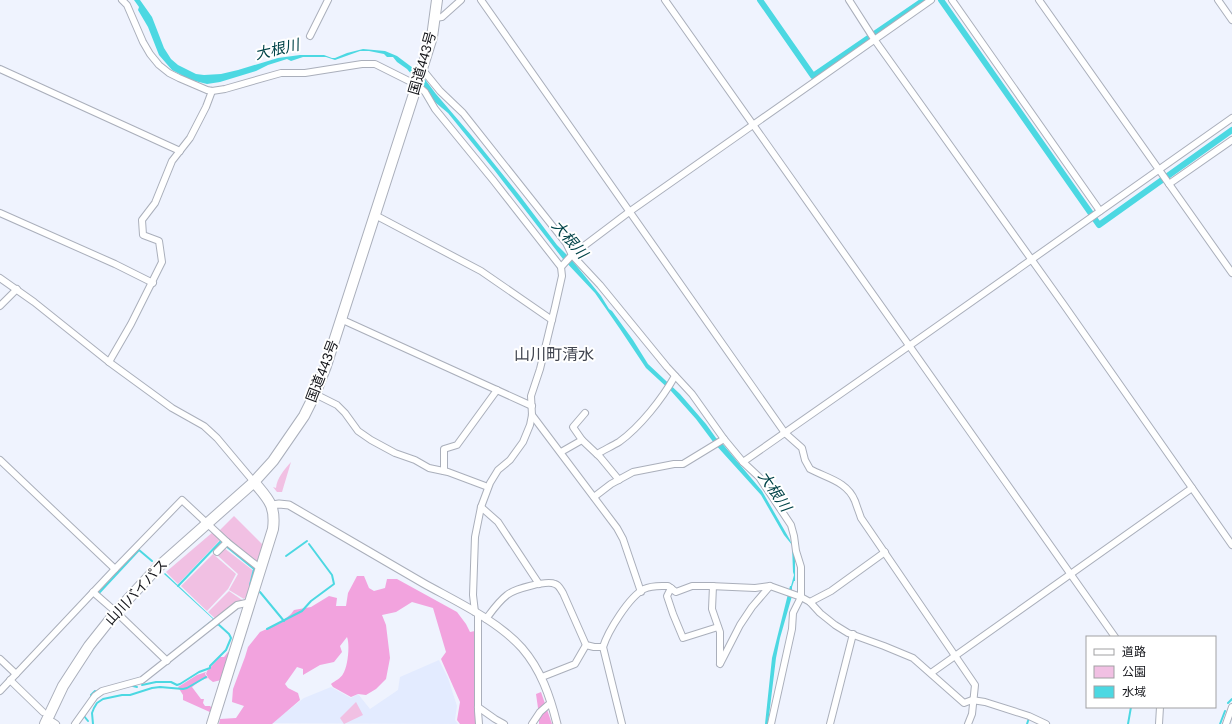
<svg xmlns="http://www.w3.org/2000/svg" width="1232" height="724" font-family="Arial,'Noto Sans JP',sans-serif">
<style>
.built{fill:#e3ebff}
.green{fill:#f1c0e3}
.forest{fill:#f2a3de}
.water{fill:#4cd8e2}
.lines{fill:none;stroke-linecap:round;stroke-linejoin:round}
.stream{stroke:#4cd8e2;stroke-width:2}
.canal{stroke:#4cd8e2;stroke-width:6}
.minor-casing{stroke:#aaafbb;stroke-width:8}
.tertiary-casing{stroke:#aaafbb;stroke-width:9}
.trunk-casing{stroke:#aaafbb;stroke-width:12}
.minor{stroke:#fff;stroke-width:6}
.tertiary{stroke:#fff;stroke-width:7}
.trunk{stroke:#fff;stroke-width:10}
.labels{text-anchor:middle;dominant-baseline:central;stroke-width:4;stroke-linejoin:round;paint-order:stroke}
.street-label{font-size:14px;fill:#131419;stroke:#fff}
.water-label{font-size:15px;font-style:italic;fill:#014348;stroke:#fff}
.quarter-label{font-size:16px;fill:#40444f;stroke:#fff}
</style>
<rect width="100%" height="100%" fill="#eff3fe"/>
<path class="built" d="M439 660 448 678 457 706 455 720 458 724 272 723 304 698 331 687 351 698 358 694 370 709 398 690 400 677Z"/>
<g class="green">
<path d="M291 462 282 492H277L273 487 276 488C277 478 284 470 291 462Z"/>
<path d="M234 516 263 545 257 564 229 541 219 531Z"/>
<path d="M213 532 220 540 178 584 166 572Z"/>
<path d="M224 548 255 572 247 596 244 599 229 590 238 574 217 555Z"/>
<path d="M213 554 236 574 228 589 207 611 181 586Z"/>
<path d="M229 591 242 600 216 619 208 612Z"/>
<path d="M356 702 363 715 344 724 340 718Z"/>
</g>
<g class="forest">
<path d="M357 576H364L369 588 374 591 385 588 387 579H397L457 612 466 624 470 632 475 631 478 724H460L457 720 460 702 441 659 446 652 433 608 412 602 396 612 382 615 386 625 390 658 386 679 376 689 366 695 358 694 351 697 333 687 331 684C335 681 341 678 343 674 348 667 350 644 347 637L340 646 342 652 334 662 320 665 303 675V669L297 667 285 684 288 688 298 693 300 700 272 724H219L220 719 236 718 244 706 232 702 233 689 245 657 248 647 260 632 280 623 291 614 294 610 311 607 329 596 337 598 336 606H346L348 593Z"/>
<path d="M228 652 230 653 229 664 225 666 226 669 224 671 221 680 213 682 209 679 206 674 207 671 220 657H224Z"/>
<path d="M206 672 205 674 208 678 201 680 192 687 201 699H204L203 703 205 706H210L214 710 212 713 183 700V695L178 687 197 675Z"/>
<path d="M541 692 552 724H539V715L536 694Z"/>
</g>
<g class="water">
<path d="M134 0H140L152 17 164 48 171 59 178 65 196 74 204 75 221 74 238 70 278 58 300 55H324L332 58H335L347 53 363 49 385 51 397 56 421 74 436 94 471 135 520 196 557 245 571 259 601 296 609 309 612 311 633 340 648 364 680 394 706 424 716 438 721 442 762 491 790 540 795 552V581H794L792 587V596L780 638 776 658 768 724H765L772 658 790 586H791L794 575 793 572 792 545 784 535 761 495 714 443 696 419 671 391 646 368 620 329 595 293 563 259 495 171 448 113 436 103 407 69 397 62 393 57H387L384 54 369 51H360L335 60 326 57H303L291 61 287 59 268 65 256 71 220 82 207 84 191 80 172 70 159 55 148 27 138 10 139 7Z"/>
<path d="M165 573 214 619 167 657V656L213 619 164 574Z"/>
</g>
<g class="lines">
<g class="stream">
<path d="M226 546 254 569 250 585"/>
<path d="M286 556 307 541"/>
<path d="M178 586 221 541 223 543"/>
<path d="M260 592 284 621"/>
<path d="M99 593 139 550 152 561"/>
<path d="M267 629 302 611 311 601 334 584 332 575 309 544"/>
<path d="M142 685 156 682H171L177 685 180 684 199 672 210 668V666L226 650 231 638 229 634 218 624 216 625"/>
<path d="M133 686 137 687"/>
<path d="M91 695 95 691"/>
<path d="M1228 703 1232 699"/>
<path d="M84 716 88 721"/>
<path d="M93 724 92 713 94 708 97 703 103 699 122 695H130L152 688 160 687 183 689 187 688 206 677"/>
<path d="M1027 724 1029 718"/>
<path d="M1128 724 1131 707"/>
<path d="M1220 724 1225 711"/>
</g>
<g class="canal">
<path d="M760 0 813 76 924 0"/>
<path d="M941 0 1099 225 1232 130"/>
</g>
<defs>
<g id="minor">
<path d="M122 0 127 5 143 42 150 54 159 65 169 73 179 78 207 90 212 91 225 89 281 73H305L362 64H375L417 85 425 92 435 109 493 180 561 267 562 276 555 307 540 369 531 396 532 415 530 425 523 442 510 460 498 470 490 483 481 507 475 537 473 595 475 612"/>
<path d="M481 0 785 433 802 448 805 460 810 469C826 478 847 481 855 501 857 507 859 512 861 518L975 685 972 714 968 724"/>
<path d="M665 0 1115 637"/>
<path d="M849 0 874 39 1064 305 1232 545"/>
<path d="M952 0 1100 211"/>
<path d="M1039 0 1232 273"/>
<path d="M1218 0 1232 20"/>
<path d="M435 18 442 17 461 0"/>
<path d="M310 36 328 0"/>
<path d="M0 69 180 151"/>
<path d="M422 69 440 91 463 113 566 243 572 255 600 285 667 367 692 394 724 439 743 462 759 477 791 525 794 536 796 551 801 567V597L793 613 792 629 771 724"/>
<path d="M1169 184 1232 140"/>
<path d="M0 213 115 264 153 283"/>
<path d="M375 215 481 271 552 320"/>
<path d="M561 267 572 255 629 212 931 0"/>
<path d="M0 278 34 302 109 362 172 408 204 426 217 438 254 482"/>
<path d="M0 306 17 289"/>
<path d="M345 321 532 406"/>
<path d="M109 362 131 324 162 262 159 241 143 235 142 220 155 203 172 161 190 138 206 107 212 91"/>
<path d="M315 394 337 405 345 413 358 431 371 440 395 453 415 460 429 468 448 472 488 487"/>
<path d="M532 415 617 528 623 539 641 592"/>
<path d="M582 440 573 427 585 413"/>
<path d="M561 452 582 440 600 457 619 480"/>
<path d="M597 454C604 450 612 446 619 442 640 427 662 399 675 376"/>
<path d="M0 460 115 569"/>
<path d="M743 462 909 346 1232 118"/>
<path d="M444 471V449L457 445 497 390"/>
<path d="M594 497 611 484 633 472 674 464H683L724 439"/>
<path d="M481 507 498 522 539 584"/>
<path d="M217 552 227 542"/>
<path d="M713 586 712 609 720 632V663"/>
<path d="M671 588 667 596 673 614 683 638 718 627"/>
<path d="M93 592 116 612 167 661"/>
<path d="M810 602 831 591 885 552"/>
<path d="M478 614V711L479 724"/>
<path d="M486 619C492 611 498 602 507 595 514 589 547 580 555 584 559 585 561 590 563 593L586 645 594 647H603"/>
<path d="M0 659 16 674"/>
<path d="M720 664 740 625 752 607 770 586"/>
<path d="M931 673 1192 488"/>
<path d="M542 677 575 664 586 645"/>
<path d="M10 680 43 712"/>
<path d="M0 691 115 569 182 500 227 542 261 569"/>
<path d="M478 707 495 719 504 724"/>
<path d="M53 722 56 724"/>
<path d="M75 724 95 696 102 691 142 680 237 605 251 602"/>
<path d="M532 724 540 712 548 705"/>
<path d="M622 724 603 647C608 631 629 597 644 589 652 585 660 586 668 586L676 592 692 586H710L755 588 770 586 801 597 810 602 820 613 835 625 848 633 884 646 913 658 964 703 972 700 985 702 1029 716 1046 724"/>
<path d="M830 724 853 634"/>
<path d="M1159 724 1160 707"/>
<path d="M1226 724 1232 707"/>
</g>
<path id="tertiary" d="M272 505 279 504 289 505C334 531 378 557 423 583 455 601 497 620 522 648 541 670 550 696 557 724"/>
<g id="trunk">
<path d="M45 724 63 686 89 646 116 612 157 568 254 482 273 461 304 416 315 394 326 366 422 69 432 37 437 0"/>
<path d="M212 724 273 529C276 505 268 499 254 482"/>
</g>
</defs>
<use href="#minor" class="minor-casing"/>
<use href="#tertiary" class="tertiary-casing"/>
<use href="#trunk" class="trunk-casing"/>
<use href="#minor" class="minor"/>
<use href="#tertiary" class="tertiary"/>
<use href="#trunk" class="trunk"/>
</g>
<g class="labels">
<g class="street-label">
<text transform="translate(422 63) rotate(-74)">国道443号</text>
<text transform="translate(322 371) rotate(-69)">国道443号</text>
<text transform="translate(136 592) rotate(-47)">山川バイパス</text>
</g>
<g class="water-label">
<text transform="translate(277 49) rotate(-13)">大根川</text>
<text transform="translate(570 239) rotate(49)">大根川</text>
<text transform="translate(775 491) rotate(56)">大根川</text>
</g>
<g class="quarter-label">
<text x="554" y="354">山川町清水</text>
</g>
</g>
<rect x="1086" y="636" width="130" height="72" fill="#ffffff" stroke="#a1a1a3"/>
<rect x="1094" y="649" width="20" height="6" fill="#ffffff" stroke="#a1a1a3"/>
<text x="1122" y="656" font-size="12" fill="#131419">道路</text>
<rect x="1094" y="666" width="20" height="12" fill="#f1c0e3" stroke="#a1a1a3"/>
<text x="1122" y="676" font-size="12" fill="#131419">公園</text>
<rect x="1094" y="686" width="20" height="12" fill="#4cd8e2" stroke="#a1a1a3"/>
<text x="1122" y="696" font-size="12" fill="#131419">水域</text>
</svg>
